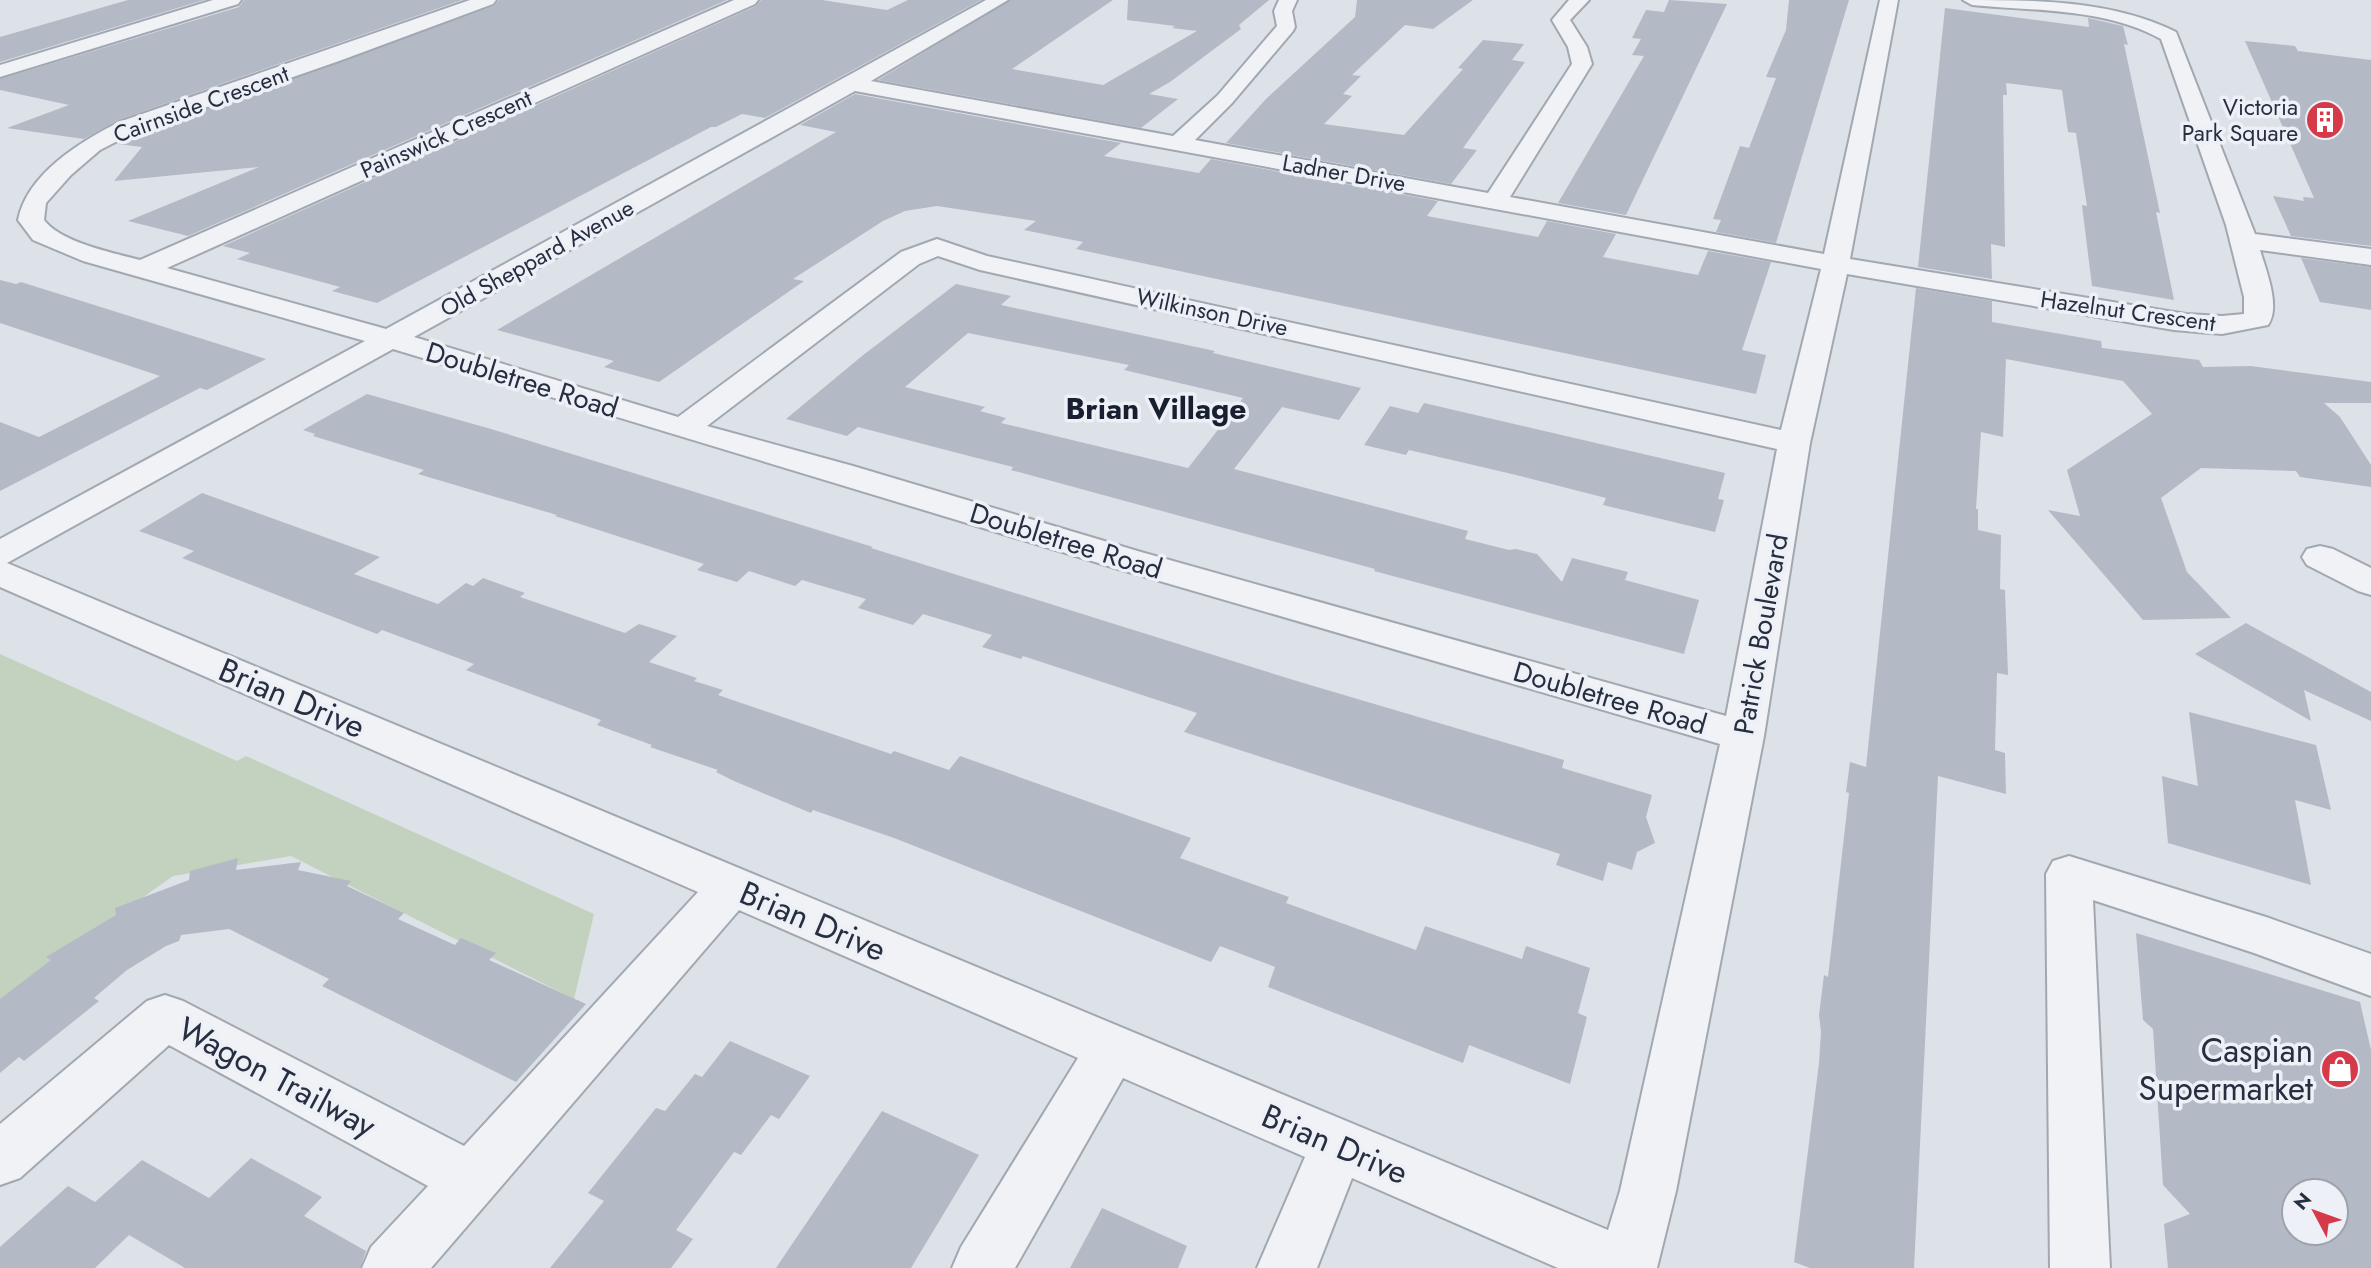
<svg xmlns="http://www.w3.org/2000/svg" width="2371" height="1268" font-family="Jost,sans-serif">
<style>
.green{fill:#c2d2be}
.building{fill:#b4bac5;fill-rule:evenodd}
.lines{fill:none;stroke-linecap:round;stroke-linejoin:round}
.minor-casing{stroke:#a2a8b2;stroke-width:4}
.minor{fill:#f0f2f6;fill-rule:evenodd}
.labels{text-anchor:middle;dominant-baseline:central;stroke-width:7;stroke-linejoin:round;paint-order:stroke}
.far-street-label{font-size:23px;fill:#262e40;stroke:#edf0f6}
.far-poi-label{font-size:23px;fill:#262e40;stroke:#edf0f6;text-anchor:end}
.street-label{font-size:28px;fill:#262e40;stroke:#edf0f6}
.neighbourhood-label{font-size:30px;font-weight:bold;fill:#181f30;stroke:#edf0f6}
.near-street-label{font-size:33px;fill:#262e40;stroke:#edf0f6}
.near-poi-label{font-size:33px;fill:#262e40;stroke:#edf0f6;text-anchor:end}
</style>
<rect width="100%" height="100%" fill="#dde1e8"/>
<path class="green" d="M0 654 237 761 246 756 594 914 574 999 291 856 173 876 0 999Z"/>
<g class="building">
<path d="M128 0H204L0 62V37Z"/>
<path d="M244 0H462L118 120 84 139 7 128 69 105 0 90V79L239 7Z"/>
<path d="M499 0H727L188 236 128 221 259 167 114 181 142 147 118 144 136 134 494 6Z"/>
<path d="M761 0H822L887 10 908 0H981L765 118 742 114 716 127H711L377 303 332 291 340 287 237 259 250 253 223 246 756 6Z"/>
<path d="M1010 0H1113L1012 69 1103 85 1197 31 1172 28 1175 26 1127 20 1128 0H1269L1239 25 1241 29 1170 82 1149 94 1178 99 1141 128 878 80Z"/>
<path d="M1357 0H1473L1433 29 1405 25 1352 75 1361 76 1343 94 1352 96 1324 124 1404 135 1463 69 1458 68 1483 40 1524 44 1512 60 1525 62 1463 148 1477 150 1451 184 1226 143 1266 99 1355 17Z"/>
<path d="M1669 0 1727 4 1626 215 1558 203 1644 56 1632 55 1641 39 1632 38 1646 10 1664 12Z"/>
<path d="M1789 0H1849L1776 243 1716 232 1721 220 1713 219 1740 146 1749 148 1776 78 1766 77 1786 30Z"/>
<path d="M1945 8 2089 27 2088 18 2123 26 2128 45 2124 44 2160 213 2156 212 2174 300 2092 286 2082 205 2087 206 2076 133 2068 132 2062 90 2006 83 2007 95H2003L2005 247 1991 244 1992 279 1918 267Z"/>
<path d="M2245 41 2295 46 2298 51 2371 60V246L2291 236 2273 196 2304 201 2303 197 2314 198Z"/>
<path d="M855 94 1121 143 1104 156 1199 173 1211 159 1438 201 1427 216 1538 237 1547 221 1616 234 1603 257 1698 275 1708 251 1771 262 1742 350 1766 355 1756 394 1076 249 1083 242 1024 230 1036 221 937 206 905 211 883 221 793 279 804 281 659 382 604 367 614 361 497 330 836 132 800 125Z"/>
<path d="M2301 258 2371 267V310L2320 302Z"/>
<path d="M0 280 16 284 21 282 266 359 207 390 200 388 0 491V422L39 437 160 376 0 323Z"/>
<path d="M956 284 1011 296 1001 305 1215 351 1213 353 1361 388 1339 420 1282 407 1234 469 1468 531 1465 539 1509 550 1516 549 1537 554 1562 582 1572 558 1628 572 1625 580 1699 600 1684 654 1374 571 1375 569 1011 470 1013 467 973 457 858 427 847 436 786 419 862 356ZM968 333 1129 365 1124 370 1243 398 1188 468 1001 423 1006 418 980 411 985 407 905 387Z"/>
<path d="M1916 288 1992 301V322L2101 341 2102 348 2199 360 2203 367 2251 366 2371 382V403H2324L2340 417 2371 465V487L2300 477 2296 471 2201 468 2161 498 2187 572 2231 618 2143 620 2048 510 2080 516 2067 470 2152 414 2123 381 2006 359 2003 437 1981 432 1976 509H1978V530L2001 535 2000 589 2005 590 2008 675 1997 673 1995 750 2005 753 2006 794 1938 776 1914 1268H1810L1794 1262 1819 1063 1821 1032 1819 1015 1824 975 1828 977 1849 793 1846 792 1850 762 1866 767Z"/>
<path d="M367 394 491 429 873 547 871 548 1300 682 1564 760 1562 768 1652 795 1646 817 1655 843 1637 852 1632 870 1608 862 1603 881 1556 865 1560 854 1184 732 1197 713 1023 656 1021 659 982 647 992 635 923 614 913 625 858 608 866 599 802 580 795 586 749 571 737 582 697 570 704 564 555 516 557 515 418 474 424 470 313 436 315 434 303 430Z"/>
<path d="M1424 403 1725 473 1718 499 1724 500 1715 532 1603 505 1606 498 1512 474 1409 450 1406 455 1364 445 1390 406 1418 413Z"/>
<path d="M202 493 380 557 354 574 438 604 466 583 473 586 483 578 525 593 520 597 625 633 639 624 677 636 649 662 697 678 694 681 723 690 718 695 891 754 894 751 949 770 960 756 1191 838 1180 858 1289 897 1286 903 1416 950 1425 926 1522 959 1526 946 1590 968 1578 1013 1587 1017 1570 1084 1469 1045 1463 1063 1268 987 1275 967 1220 946 1211 962 894 838 813 810 811 813 734 781 716 772 718 770 650 747 652 745 597 725 601 720 466 670 474 664 382 630 377 634 182 558 194 551 139 531Z"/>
<path d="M2246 623 2371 692V721L2304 690 2311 721 2195 654Z"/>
<path d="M2189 712 2316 745 2331 810 2295 800 2311 885 2168 843 2162 776 2198 786Z"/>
<path d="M238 858 236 870 301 862 298 870 351 881 347 886 404 913 398 919 455 945 461 938 496 953 489 960 586 1004 516 1082 322 986 329 979 229 929 181 935 179 941 166 946 127 970 94 998 99 1001 24 1061 19 1057 0 1073V999L51 960 46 957 116 915 115 908 189 880 190 871Z"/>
<path d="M2136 933 2360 1002 2371 1050V1268H2168L2164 1224 2190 1214 2163 1185 2153 1029 2143 1020ZM2294 1191H2336V1233H2294Z"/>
<path d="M730 1041 810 1076 779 1119 771 1115 741 1155 734 1152 676 1230 693 1239 671 1268H550L604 1201 588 1193 656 1108 665 1111 695 1074 702 1077Z"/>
<path d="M882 1111 979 1155 911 1268H776Z"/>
<path d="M251 1158 322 1197 304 1216 366 1251 360 1268H185L129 1235 95 1268H0V1247L68 1186 95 1202 142 1160 209 1198Z"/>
<path d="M1102 1208 1187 1246 1178 1268H1070Z"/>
</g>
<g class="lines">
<defs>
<g id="minor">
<path d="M213 0H241L238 4 0 77V65Z"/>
<path d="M470 0H496L493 4 339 61 135 132 100 150 71 175 46 203 44 220C60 242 113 253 140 260L734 0H758L755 4 167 268 386 329 986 0H1008L871 81 1173 136 1218 95 1277 26 1274 11 1279 0H1297L1292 11 1295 27 1293 31 1232 103 1195 140 1488 193 1572 64 1568 47 1552 20 1569 0H1589L1570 20 1587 47 1592 64 1510 197 1824 254 1880 0H1898L1850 259 2186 314 2222 316 2244 314V297L2226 225 2161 39C2105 8 2034 11 1972 5L1963 0C2034 0 2112 0 2176 32L2255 234 2371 249V265L2260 250C2266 270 2281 307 2268 325L2222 334 2174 330 1847 274 1810 443 1764 736 1676 1191 1657 1268H1558L1352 1178 1317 1268H1257L1305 1157 1123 1078 1015 1268H952L961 1247 1078 1058 739 910 431 1268H362L371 1247 428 1186 169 1045 20 1178 0 1185V1124L147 1001 165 995 183 1001 464 1146 698 892 0 587V539L365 341 83 261 33 240 18 220C27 174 80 142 119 122ZM855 91 1821 269 1781 430 987 256 937 239 901 252 678 417 414 337ZM938 256 980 270 1777 449 1726 716 1141 552 853 466 707 426 919 264ZM393 349 1115 568 1720 744 1620 1191 1608 1230 7 563Z"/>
<path d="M2320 546 2333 549 2371 568V595L2358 591 2307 565 2302 557 2307 549Z"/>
<path d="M2069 856 2266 917 2371 954V996L2254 953 2093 900 2110 1268H2050L2046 874 2053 861Z"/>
</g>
</defs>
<use href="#minor" class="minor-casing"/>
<use href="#minor" class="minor"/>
</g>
<defs>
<symbol id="building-disc" viewBox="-11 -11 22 22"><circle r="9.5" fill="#d63a49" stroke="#edf0f6"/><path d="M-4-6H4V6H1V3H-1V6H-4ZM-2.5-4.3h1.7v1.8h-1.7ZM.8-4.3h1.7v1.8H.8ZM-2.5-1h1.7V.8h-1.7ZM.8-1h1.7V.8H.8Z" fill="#fff"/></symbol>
<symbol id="shop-disc" viewBox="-11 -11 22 22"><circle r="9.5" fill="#d63a49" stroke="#edf0f6"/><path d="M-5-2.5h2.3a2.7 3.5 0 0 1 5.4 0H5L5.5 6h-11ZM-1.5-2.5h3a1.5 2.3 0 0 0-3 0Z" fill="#fff"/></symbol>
</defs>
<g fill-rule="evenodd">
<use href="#building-disc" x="2303" y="98" width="44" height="44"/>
<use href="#shop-disc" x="2318" y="1047" width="44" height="44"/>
</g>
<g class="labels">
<g class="far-street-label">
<text transform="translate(201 104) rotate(-20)">Cairnside Crescent</text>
<text transform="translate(446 134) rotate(-24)">Painswick Crescent</text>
<text transform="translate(1344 173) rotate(10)">Ladner Drive</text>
<text transform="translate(537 258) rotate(-29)">Old Sheppard Avenue</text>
<text transform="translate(2128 311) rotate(8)">Hazelnut Crescent</text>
<text transform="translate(1212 312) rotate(12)">Wilkinson Drive</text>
</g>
<g class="far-poi-label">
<text x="2298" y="107">Victoria<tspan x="2298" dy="26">Park Square</tspan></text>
</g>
<g class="street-label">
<text transform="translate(522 380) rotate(17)">Doubletree Road</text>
<text transform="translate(1066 541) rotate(17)">Doubletree Road</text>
<text transform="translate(1761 634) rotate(-80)">Patrick Boulevard</text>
<text transform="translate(1610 698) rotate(16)">Doubletree Road</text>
</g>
<g class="neighbourhood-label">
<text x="1156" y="408">Brian Village</text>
</g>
<g class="near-street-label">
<text transform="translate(292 698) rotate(23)">Brian Drive</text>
<text transform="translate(813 921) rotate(23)">Brian Drive</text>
<text transform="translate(277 1077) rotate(28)">Wagon Trailway</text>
<text transform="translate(1335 1144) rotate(23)">Brian Drive</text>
</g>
<g class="near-poi-label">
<text x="2313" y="1050">Caspian<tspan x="2313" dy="38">Supermarket</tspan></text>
</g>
</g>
<g transform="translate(2315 1212) rotate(311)"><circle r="33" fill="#edf0f6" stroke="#9da2ad" stroke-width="2"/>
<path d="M0-5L12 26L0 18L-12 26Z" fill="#d63a49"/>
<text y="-10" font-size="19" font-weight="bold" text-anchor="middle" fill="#262e40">N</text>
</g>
</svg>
